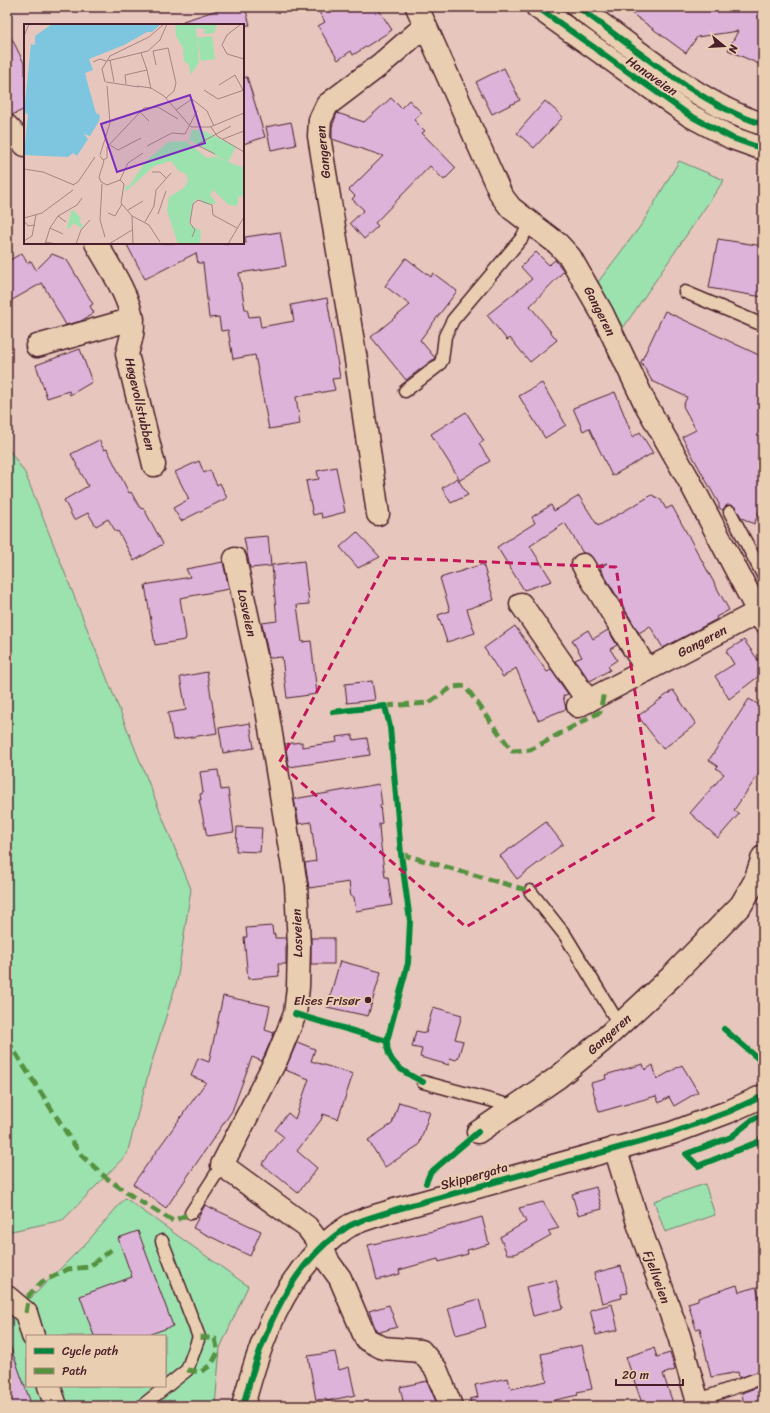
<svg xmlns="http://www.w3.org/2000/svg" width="770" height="1413" font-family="Sriracha,sans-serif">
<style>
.green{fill:#9ce2af;stroke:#73806d;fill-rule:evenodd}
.building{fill:#deb3d9;stroke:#4a1f2b}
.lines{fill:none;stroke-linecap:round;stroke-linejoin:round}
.lane-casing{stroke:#4a1f2b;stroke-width:15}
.street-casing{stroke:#4a1f2b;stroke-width:25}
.secondary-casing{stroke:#4a1f2b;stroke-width:25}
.lane{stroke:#eaceb1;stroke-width:12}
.street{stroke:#eaceb1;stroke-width:22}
.secondary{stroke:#eaceb1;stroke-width:22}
.quiet{stroke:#549240;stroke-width:5;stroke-dasharray:10 5;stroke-linecap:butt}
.cycleway-casing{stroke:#eaceb1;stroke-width:8}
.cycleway{stroke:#00873e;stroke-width:6}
.marked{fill:none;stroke:#c2185b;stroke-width:3;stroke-dasharray:8 5;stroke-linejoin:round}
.poi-dot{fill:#4a1f2b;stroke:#eaceb1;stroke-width:1.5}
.labels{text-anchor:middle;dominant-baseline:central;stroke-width:4;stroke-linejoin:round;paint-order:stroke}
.street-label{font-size:13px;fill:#4a1f2b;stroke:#eaceb1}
.poi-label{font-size:13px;fill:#4a1f2b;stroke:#eaceb1;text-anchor:end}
.inset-road{fill:none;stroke:#a88383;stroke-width:1}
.view{fill:#7b2cbf;fill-opacity:0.15;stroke:#7b2cbf;stroke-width:2}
.inset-edge{fill:none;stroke:#4a1f2b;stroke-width:2}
</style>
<rect width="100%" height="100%" fill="#e6c6bd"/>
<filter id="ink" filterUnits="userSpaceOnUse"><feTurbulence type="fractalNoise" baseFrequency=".025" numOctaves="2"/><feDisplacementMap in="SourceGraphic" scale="8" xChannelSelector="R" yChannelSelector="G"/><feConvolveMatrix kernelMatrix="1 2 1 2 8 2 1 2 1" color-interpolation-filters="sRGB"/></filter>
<g filter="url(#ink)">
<g class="green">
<path d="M679 161 724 180 623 328 598 282 642 224Z"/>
<path d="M7 447 25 473 191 889 177 981 149 1071 127 1154 63 1220 7 1232Z"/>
<path d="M705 1184 715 1215 665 1232 654 1201Z"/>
<path d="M125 1198 248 1286 220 1348 215 1406H7V1306L32 1297 88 1241ZM27 1336H165V1386H27Z"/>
</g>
<g class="building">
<path d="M227 7H245L250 25H183V21Z"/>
<path d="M316 7H377L392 30 353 55 351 51 338 60 318 26 325 22Z"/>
<path d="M623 7H763V66L728 50 738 31 697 37 686 53Z"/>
<path d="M7 29 25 65V109L12 115 7 114Z"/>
<path d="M504 68 520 100 492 114 476 82Z"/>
<path d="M247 77 265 137 243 144V78Z"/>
<path d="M391 98 401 108 409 100 422 113 414 120 425 131 422 133 456 168 444 180 430 166 375 223 378 226 364 239 350 223 364 210 352 199 355 196 349 190 383 156 332 139V127L337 113 364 122Z"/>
<path d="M545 101 563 117 534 148 517 133Z"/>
<path d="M291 122 296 145 271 150 266 127Z"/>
<path d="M280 232 286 266 239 273 245 309H247L249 317 259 316 261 327 294 321 291 305 327 298 340 378 332 379 335 390 296 397 300 424 269 429 255 355 233 359 228 330 221 331 219 317 209 318 203 263H198L196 253 145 279 126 243H246L245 237Z"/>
<path d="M718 239 763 246V297L709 288Z"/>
<path d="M536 252 549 265 555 260 564 271 530 306 557 340 530 362 510 338 507 340 487 315 532 279 521 267Z"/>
<path d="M22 253 27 263 31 261 36 270 52 254 67 260 93 304 90 306 94 313 81 321 66 325 42 283 7 303V262Z"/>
<path d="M406 258 431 277 433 273 457 291 420 340 435 358 406 380 371 337 410 305 385 286Z"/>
<path d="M665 311 763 357V503L754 524 742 518 734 506 727 505 723 510 719 508V504L682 437 696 430 683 406 687 397 652 381 641 362Z"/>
<path d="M80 349 92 382 70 395 69 391 47 398 36 365Z"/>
<path d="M542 383 566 425 545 438 519 396Z"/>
<path d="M615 392 633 437 640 432 653 453 612 476 589 428 583 431 573 408Z"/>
<path d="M466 412 484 441 479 444 490 461 460 480 431 434Z"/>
<path d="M99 440 104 450 107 449 129 493 131 492 140 508 144 509 163 544 134 561 118 531 116 532 108 519 96 526 88 513 74 520 64 500 88 486 71 454Z"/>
<path d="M199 461 204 473 210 470 217 485 220 483 227 498 181 521 173 508 189 499 175 472Z"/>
<path d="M336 467 345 512 322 518 321 513 313 515 306 481 319 479 317 471Z"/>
<path d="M457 478 468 495 451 503 442 488Z"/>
<path d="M652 495 661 500 666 509 672 506 729 610 716 617 717 619 663 648 650 626 639 633 600 568 607 563 598 566 589 554 583 553 565 523 530 546 552 581 524 590 497 547 535 523 532 517 551 505 554 511 579 496 598 526Z"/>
<path d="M357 532 380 557 358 568 340 547Z"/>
<path d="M268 536 271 566 250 568 244 538Z"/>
<path d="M304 561 309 604 297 605 302 642 311 641 317 694 287 698 282 657 269 658 262 623 277 621 272 565Z"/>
<path d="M223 562 229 589 180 598 186 637 185 640 155 645 145 585 190 577 186 569Z"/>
<path d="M483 564 494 600 467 609 475 633 447 642 438 615 450 611 440 578Z"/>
<path d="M515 626 547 672 551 670 568 694 563 696 566 709 538 720 516 668 503 677 484 648Z"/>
<path d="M588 630 593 639 608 630 617 645 610 649 617 660 608 666 610 670 590 681 575 660 582 657 572 640Z"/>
<path d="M744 640 763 667V673L729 699 715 676 734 664 726 651Z"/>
<path d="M207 672 217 733 173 740 168 713 186 710 180 677Z"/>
<path d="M372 681 375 700 347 703 345 684Z"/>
<path d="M673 690 696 724 663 749 638 716Z"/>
<path d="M749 699 763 707V768L734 810 739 814 718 838 690 813 724 774 716 768 718 766 709 760Z"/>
<path d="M250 723 254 748 223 753 219 728Z"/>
<path d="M353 735V740L367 738 370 755 289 767 285 744 302 742V747L337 742 336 737Z"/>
<path d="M218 770 221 790 228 789 234 832 207 836 199 800H201L200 794 203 793 200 772Z"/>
<path d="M379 784 382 805H380L382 823 379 824 380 839 385 877H388L392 905 356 911 354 897H351L349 882 309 888 305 863 316 861 311 822 299 824 294 799Z"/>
<path d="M546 822 563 844 517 879 500 856Z"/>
<path d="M237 827 262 828 260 852 236 851Z"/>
<path d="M272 926 273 935 275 934V938H286V964H278L279 976 248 979 244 937H247L246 928Z"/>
<rect x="311" y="938" width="23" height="26"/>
<path d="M340 961 381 972 368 1016 327 1007Z"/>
<path d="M223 996 270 1006 265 1030 274 1033 262 1061 252 1057 232 1111 166 1208 133 1184 206 1082 191 1076 198 1058 209 1062Z"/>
<path d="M433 1007 462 1015 455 1039 463 1041 458 1058 456 1060 450 1058 449 1065 420 1057 422 1049 412 1047 416 1031 426 1033Z"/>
<path d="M297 1042 315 1049 311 1061 353 1074 338 1119 323 1114 321 1120 297 1151 317 1168 298 1193 262 1164 284 1137 275 1130 288 1113 295 1119 309 1079 285 1070Z"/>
<path d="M643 1064 645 1070 653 1065 657 1079 682 1065 698 1092 674 1106 669 1097 659 1103 656 1096 599 1112 591 1083 606 1079 605 1075Z"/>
<path d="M399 1102 430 1112 419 1145 385 1167 368 1140 392 1124Z"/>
<path d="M596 1187 602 1209 578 1215 572 1194Z"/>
<path d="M543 1202 559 1228 548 1231 551 1235 526 1249 515 1254H507L500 1237 526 1222 519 1208Z"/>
<path d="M205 1205 261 1231 250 1256 193 1228Z"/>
<path d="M482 1217 489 1244 467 1250 468 1254 439 1262 438 1259 399 1270 400 1274 377 1280 368 1245 433 1231Z"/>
<path d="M138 1231 173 1326 145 1336H94L80 1296 132 1277 118 1238Z"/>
<path d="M621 1266 628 1293 621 1294 622 1298 602 1303 594 1273Z"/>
<path d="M556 1280 563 1308 533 1316 526 1287Z"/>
<path d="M737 1285 739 1292 756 1287 763 1309V1370L739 1378 738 1372 711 1377 700 1328 696 1329 688 1303 698 1300V1298Z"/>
<path d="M479 1299 486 1327 456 1335 448 1308Z"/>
<path d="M612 1304 618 1330 596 1335 590 1310Z"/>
<path d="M389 1305 397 1327 380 1332 376 1330 369 1311Z"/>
<path d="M7 1343H9L32 1406H7Z"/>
<path d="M582 1345 592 1389 577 1392 578 1395 542 1403V1406H471L470 1399 478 1397 475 1385 508 1378 511 1389 547 1381 541 1354Z"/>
<path d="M654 1348 657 1357 670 1353 675 1370 663 1374 674 1406H643L626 1357Z"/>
<path d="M335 1352 339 1370 349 1367 355 1395 327 1401 326 1399 316 1400 308 1356Z"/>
<path d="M427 1381 438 1406H404L400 1387Z"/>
<path d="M763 1385V1406H744L742 1393Z"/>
</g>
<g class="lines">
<defs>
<g id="lane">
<path d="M685 292 763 325"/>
<path d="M405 391 439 365 442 360 445 336 453 320 521 239 531 223"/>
<path d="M730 512 763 575"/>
<path d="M530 891 565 935 619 1024"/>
<path d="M423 1082 516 1107"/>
<path d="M191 1213 222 1165"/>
<path d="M699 1400 763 1377"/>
<path d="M142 1406 187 1370 199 1337 162 1241"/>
</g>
<g id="street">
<path d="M417 7 501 195 511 208 558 244 570 257 602 313 645 403 690 482 763 621"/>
<path d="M7 126 25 145"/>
<path d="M96 243C108 264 128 294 132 318 135 329 130 343 127 354L154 465"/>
<path d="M37 346 133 319"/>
<path d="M378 514 356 360 319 136 320 120 327 105 381 64 425 26"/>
<path d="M235 559 265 698 296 885 299 946 298 987 295 1014 277 1058 222 1165 307 1227 322 1247 329 1263 340 1278 366 1339 383 1348 421 1351 436 1369 451 1406"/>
<path d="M583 565 647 670"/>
<path d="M521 604 588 701"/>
<path d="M578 706 758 612"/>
<path d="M478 1132 557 1078 601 1042 671 977 741 905 755 881 763 857"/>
<path d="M615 1148 638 1223 679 1336 699 1406"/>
<path d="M7 1297 26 1313 33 1336"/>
<path d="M49 1386 56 1406"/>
</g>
<g id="secondary">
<path d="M537 7 689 115 732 138 763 149"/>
<path d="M578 7C631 45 701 106 763 124"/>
<path d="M243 1406C259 1345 283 1275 336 1235 341 1232 346 1227 351 1225 365 1218 380 1215 394 1210L672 1133 728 1112 763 1096"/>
</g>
</defs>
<use href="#lane" class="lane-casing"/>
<use href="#street" class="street-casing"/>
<use href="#secondary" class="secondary-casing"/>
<use href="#lane" class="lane"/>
<use href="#street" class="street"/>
<use href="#secondary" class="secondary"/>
<g class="quiet">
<path d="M385 706 429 703 452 687 465 686 512 751 530 750 600 712 604 692"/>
<path d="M401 854 530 891"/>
<path d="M7 1040 81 1155 104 1176 133 1197 173 1221 191 1213"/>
<path d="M26 1313 29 1295 42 1282 68 1269 89 1267 113 1248"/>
<path d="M187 1370 201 1372 212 1364 218 1352 215 1339 199 1337"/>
</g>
<defs>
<g id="cycleway">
<path d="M537 7 689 115 732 138 763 149"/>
<path d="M578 7C631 45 701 106 763 124"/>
<path d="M295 1014 387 1041 408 963 410 921 401 854 390 727 385 706 333 712"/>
<path d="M724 1029 761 1061 763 1066"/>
<path d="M387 1041C386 1064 405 1073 423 1082"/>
<path d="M763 1114 752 1120 731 1137 686 1154 698 1166 760 1141 763 1134"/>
<path d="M426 1183 430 1173 478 1132"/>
<path d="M243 1406C259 1345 283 1275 336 1235 341 1232 346 1227 351 1225 365 1218 380 1215 394 1210L672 1133 728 1112 763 1096"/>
</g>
</defs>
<use href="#cycleway" class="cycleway-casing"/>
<use href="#cycleway" class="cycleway"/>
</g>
</g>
<path class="marked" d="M388 558 616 567 654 817 466 927 279 763Z"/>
<circle class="poi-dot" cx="368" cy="1000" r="4"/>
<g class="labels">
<g class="street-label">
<text transform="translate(652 76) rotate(35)">Hanaveien</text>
<text transform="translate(323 152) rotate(-96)">Gangeren</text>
<text transform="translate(600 311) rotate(63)">Gangeren</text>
<text transform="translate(140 404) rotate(77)">Høgevollstubben</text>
<text transform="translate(247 613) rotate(78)">Losveien</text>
<text transform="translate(702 641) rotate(-28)">Gangeren</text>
<text transform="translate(297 933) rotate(-92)">Losveien</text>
<text transform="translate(609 1034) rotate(-42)">Gangeren</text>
<text transform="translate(474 1176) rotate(-16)">Skippergata</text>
<text transform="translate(657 1277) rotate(70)">Fjellveien</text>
</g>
<g class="poi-label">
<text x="360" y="1000">Elses Frisør</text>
</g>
</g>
<g transform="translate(24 24)">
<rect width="220" height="220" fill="#e6c6bd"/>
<path d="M151 0H193L190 9 180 10 181 5 172 4 175 38 167 51 165 41 160 37 159 24 152 12ZM188 12 191 35 177 37 173 14ZM168 106H178L212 123 204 138 220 144V171L214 173V180L211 182 205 181 189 166 186 171 191 177V180H181L175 175 170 177 165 200 177 207 176 220H154L143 186 145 173 160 164 164 156 162 150 155 147 147 137 143 138 130 142 101 168 102 162H105L122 137 144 118 162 117 183 134 192 133 203 138 165 116ZM48 185 57 194 55 197 59 202 58 204 49 199 45 205 43 204Z" fill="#9ce2af"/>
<path d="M28 0H137L128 8H123L100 21 65 35 69 46 61 49 63 57 72 89 76 91 75 97 66 112 60 110 64 115 53 132 49 129 44 133 0 131 4 90 0 89 7 20 11 21V12Z" fill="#7ec6df"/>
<path class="inset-road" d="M217 0 203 11 198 21 203 30 220 35M0 12 5 0M86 36 90 58M83 37 124 27 136 16 143 0M69 38 76 35 82 37M132 41 129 27 144 24 152 59 150 67 142 74M123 46 127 65M81 58 78 45 86 32 125 13 140 0M82 58 115 63M102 60 101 51 123 46 117 29M195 61 211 51 219 66M113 62 127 64 140 72 167 103H186L220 89M180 66 194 75 220 66M152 86 168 75 183 87 190 102M116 88 125 97M187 103 193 112 220 128M199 115 220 107M86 121 94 126 117 114M123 122 148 109 161 110 173 87M191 130 175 122 174 120 207 102M76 131 86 99 83 62M76 132 80 137 75 153 77 158 83 161 96 156 100 160 97 179 108 192 109 220M79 136 83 134V123L120 84 134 83 154 95M0 145 19 148 50 161M128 148H136L142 154M96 156 104 139 119 129M78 160 76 196 81 213M49 161 54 158 71 133M104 186 119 177M84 189 91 192 98 180M134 190 142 167M34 192 53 181 58 174M108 192 125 201 136 218M0 194 18 189 49 166M1 198 4 202 11 201M121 198 130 182 132 166 147 149M26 204 39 210M168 213 171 206 166 199 168 186 169 180 174 176 188 181 189 191 213 204M0 217 8 212 12 191M21 218 33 220M21 220 26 204 34 192 42 198M52 220 57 206 66 196M85 220 108 206M204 220 220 193"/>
<path class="view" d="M166 71 181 119 93 148 77 100Z"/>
<rect width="220" height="220" class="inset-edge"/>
</g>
<rect width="770" height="1413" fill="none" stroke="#eaceb1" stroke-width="24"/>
<rect x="12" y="12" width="746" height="1389" fill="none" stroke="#4a1f2b" stroke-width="1.5" filter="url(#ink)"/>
<rect x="26" y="1335" width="140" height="52" fill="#eaceb1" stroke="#aa887b"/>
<rect x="34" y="1348" width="20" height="6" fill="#00873e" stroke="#aa887b"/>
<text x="62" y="1355" font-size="12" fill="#4a1f2b">Cycle path</text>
<rect x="34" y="1368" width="20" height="6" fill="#549240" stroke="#aa887b"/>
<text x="62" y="1375" font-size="12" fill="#4a1f2b">Path</text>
<g transform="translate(724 46) rotate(108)" stroke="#eaceb1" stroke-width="3" paint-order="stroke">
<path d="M0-3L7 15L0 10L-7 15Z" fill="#4a1f2b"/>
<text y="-6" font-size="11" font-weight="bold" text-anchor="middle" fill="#4a1f2b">N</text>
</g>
<path d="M616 1379v6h67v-6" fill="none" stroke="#4a1f2b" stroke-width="2"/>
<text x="622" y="1379" font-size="12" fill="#4a1f2b" stroke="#eaceb1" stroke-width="3" paint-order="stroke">20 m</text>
</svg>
